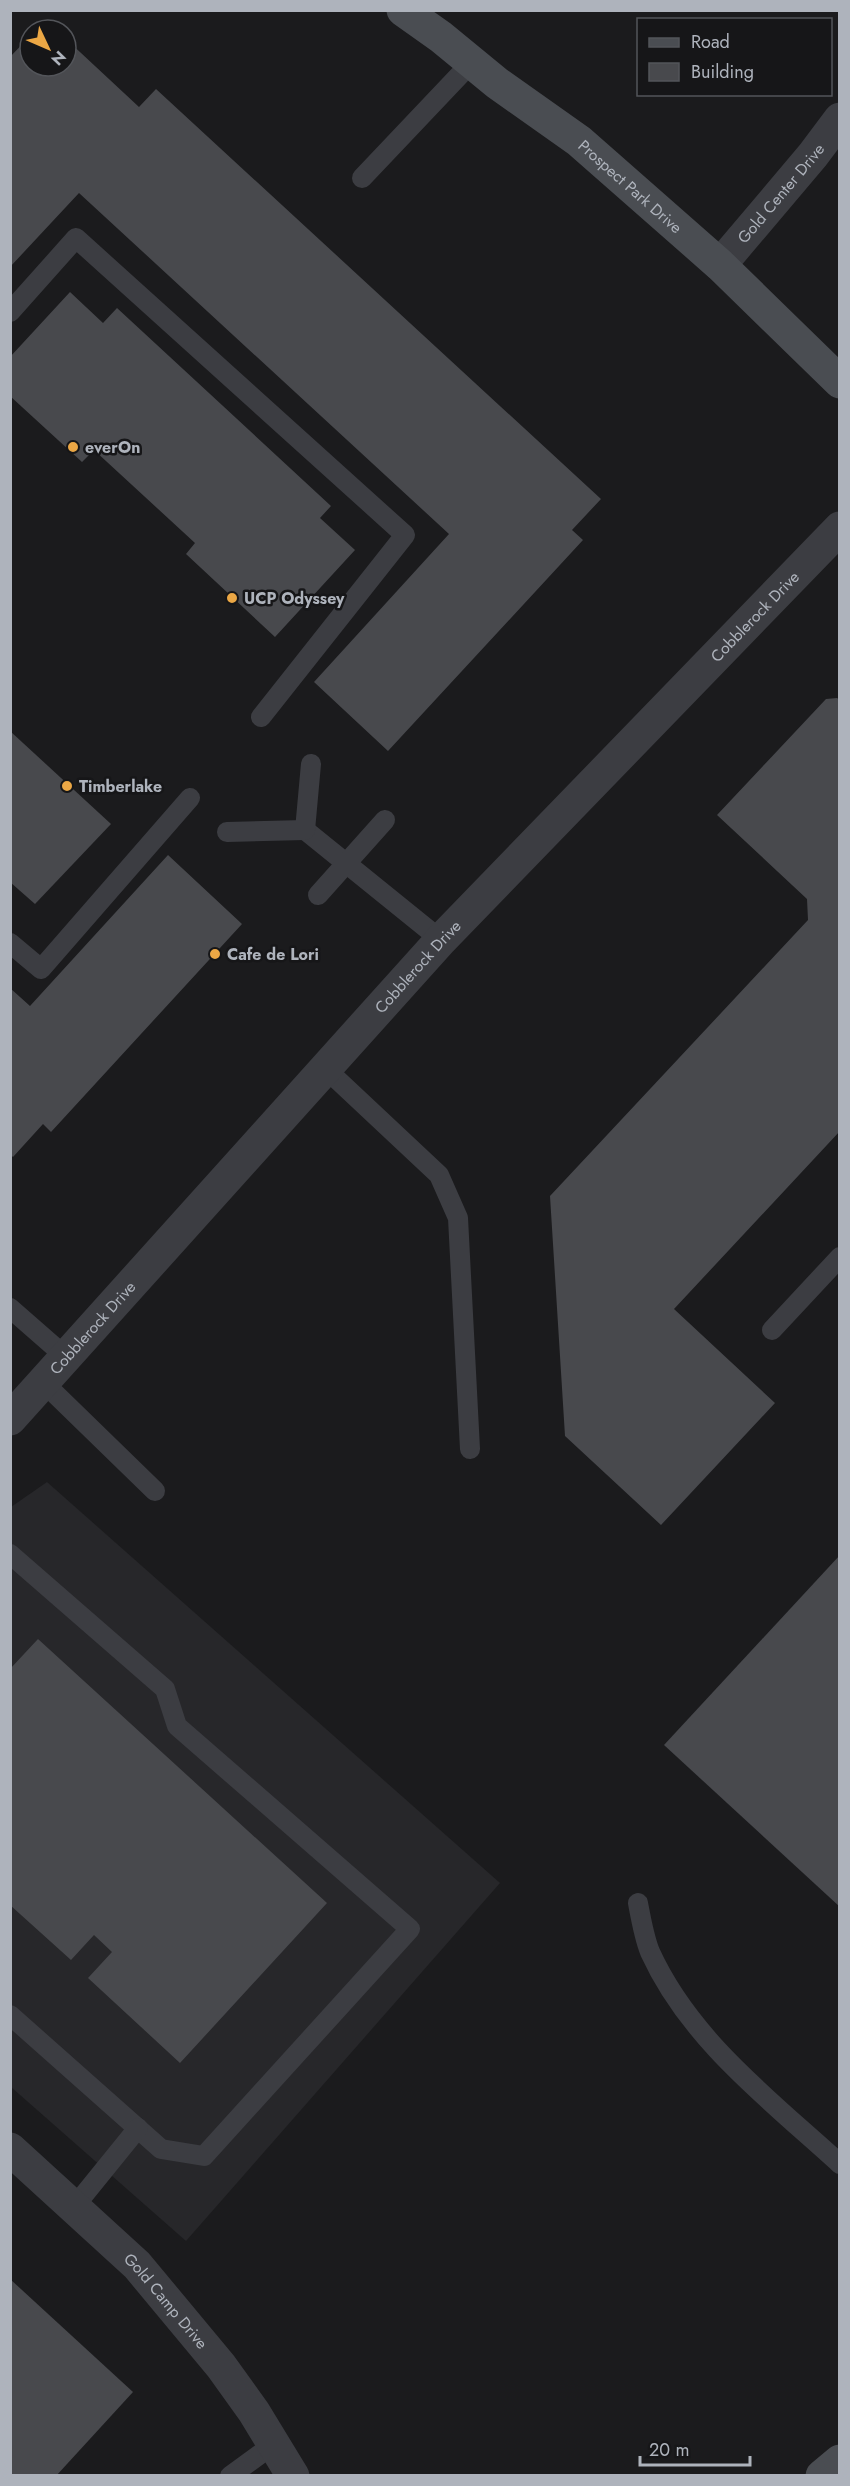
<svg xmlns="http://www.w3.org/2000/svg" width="850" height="2486" font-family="Jost,sans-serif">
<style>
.built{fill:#27272a}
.building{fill:#48494d}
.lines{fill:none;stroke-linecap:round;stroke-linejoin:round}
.lane{stroke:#3c3d42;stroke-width:20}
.street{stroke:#3c3d42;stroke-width:33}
.secondary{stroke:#4a4d52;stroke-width:33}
.poi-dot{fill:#eba745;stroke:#161618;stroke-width:2}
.labels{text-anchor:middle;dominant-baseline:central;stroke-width:5;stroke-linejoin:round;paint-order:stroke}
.street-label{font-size:16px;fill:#aeb3bc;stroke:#161618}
.poi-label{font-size:16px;font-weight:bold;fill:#aeb3bc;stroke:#161618;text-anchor:start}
</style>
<rect width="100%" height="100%" fill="#1b1b1d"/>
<path class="built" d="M47 1482 500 1883 186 2241 11 2087V1507Z"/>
<g class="building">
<path d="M45 20 56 30H35Z"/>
<path d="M30 36V66H66V39L139 107 156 89 601 499 572 530 583 540 388 751 314 682 449 534 79 193 10 267V57Z"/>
<path d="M70 292 103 323 117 308 331 506 320 518 355 550 275 637 186 554 195 543 94 450 82 462 10 396V357Z"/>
<path d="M837 698 840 700V1131L674 1309 775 1403 661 1525 565 1436 550 1196 808 920 807 899 717 815 826 699Z"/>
<path d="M10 731 111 824 35 904 10 882Z"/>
<path d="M168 855 242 924 51 1132 43 1124 13 1157 10 1154V988L30 1006Z"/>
<path d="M840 1555V1907L664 1745Z"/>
<path d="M38 1639 327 1903 180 2063 88 1978 112 1952 94 1935 71 1960 10 1905V1669Z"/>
<path d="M10 2279 133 2392 56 2476H10Z"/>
</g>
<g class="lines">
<g class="lane">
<path d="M362 178 472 62"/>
<path d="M10 312 76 238 405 535 261 717"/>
<path d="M305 830 441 940"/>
<path d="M227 832 305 830 311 764"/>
<path d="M318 895 385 820"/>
<path d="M10 943 41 969 190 798"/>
<path d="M326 1069 439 1175 458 1218 470 1449"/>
<path d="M10 1308 66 1357"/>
<path d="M772 1330 840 1257"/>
<path d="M43 1382 155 1491"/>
<path d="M10 1554 165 1689 177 1726 410 1929 204 2156 161 2149 10 2015"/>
<path d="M638 1903C641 1919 644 1937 650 1952 690 2040 770 2100 840 2164"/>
<path d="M74 2207 138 2128"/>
<path d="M230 2476 274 2444"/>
</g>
<g class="street">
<path id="s1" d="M720 265 813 155 840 119"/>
<path id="s2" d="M10 1419 441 940 840 528"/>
<path id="s3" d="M10 2149 137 2265 221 2366 254 2412 293 2476"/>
</g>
<g class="secondary">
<path id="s4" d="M403 10 441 37 497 83 579 141 720 265 840 382"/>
<path d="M822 2476 840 2461"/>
</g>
</g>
<g class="poi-dot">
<circle cx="73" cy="447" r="6"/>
<circle cx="232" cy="598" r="6"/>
<circle cx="67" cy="786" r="6"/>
<circle cx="215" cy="954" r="6"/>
</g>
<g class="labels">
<g class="street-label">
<text stroke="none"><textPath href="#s4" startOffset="288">Prospect Park Drive</textPath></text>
<text stroke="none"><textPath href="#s1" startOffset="94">Gold Center Drive</textPath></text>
<text stroke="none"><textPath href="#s2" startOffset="1095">Cobblerock Drive</textPath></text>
<text stroke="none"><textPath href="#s2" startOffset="609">Cobblerock Drive</textPath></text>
<text stroke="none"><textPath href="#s2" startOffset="123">Cobblerock Drive</textPath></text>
<text stroke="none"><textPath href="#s3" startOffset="218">Gold Camp Drive</textPath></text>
</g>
<g class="poi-label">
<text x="85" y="447">everOn</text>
<text x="244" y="598">UCP Odyssey</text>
<text x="79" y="786">Timberlake</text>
<text x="227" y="954">Cafe de Lori</text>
</g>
</g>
<rect width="850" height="2486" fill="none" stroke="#aeb3bc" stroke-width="24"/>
<rect x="637" y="18" width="195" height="78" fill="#161618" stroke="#53555a" stroke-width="1.5"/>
<rect x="649" y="38" width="30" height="9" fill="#4a4d52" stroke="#53555a" stroke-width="1.5"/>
<text x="691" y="48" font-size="18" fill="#aeb3bc">Road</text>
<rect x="649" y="63" width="30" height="18" fill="#48494d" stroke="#53555a" stroke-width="1.5"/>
<text x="691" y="78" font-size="18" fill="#aeb3bc">Building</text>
<g transform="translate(48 48) rotate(134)"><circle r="28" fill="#161618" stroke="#53555a" stroke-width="1.5"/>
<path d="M0-4.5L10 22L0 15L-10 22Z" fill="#eba745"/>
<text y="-9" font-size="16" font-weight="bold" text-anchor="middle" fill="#aeb3bc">N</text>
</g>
<path d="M640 2456v9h110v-9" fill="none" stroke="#aeb3bc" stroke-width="3"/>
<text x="649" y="2456" font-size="18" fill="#aeb3bc" stroke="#161618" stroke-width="4.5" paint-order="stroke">20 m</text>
</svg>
